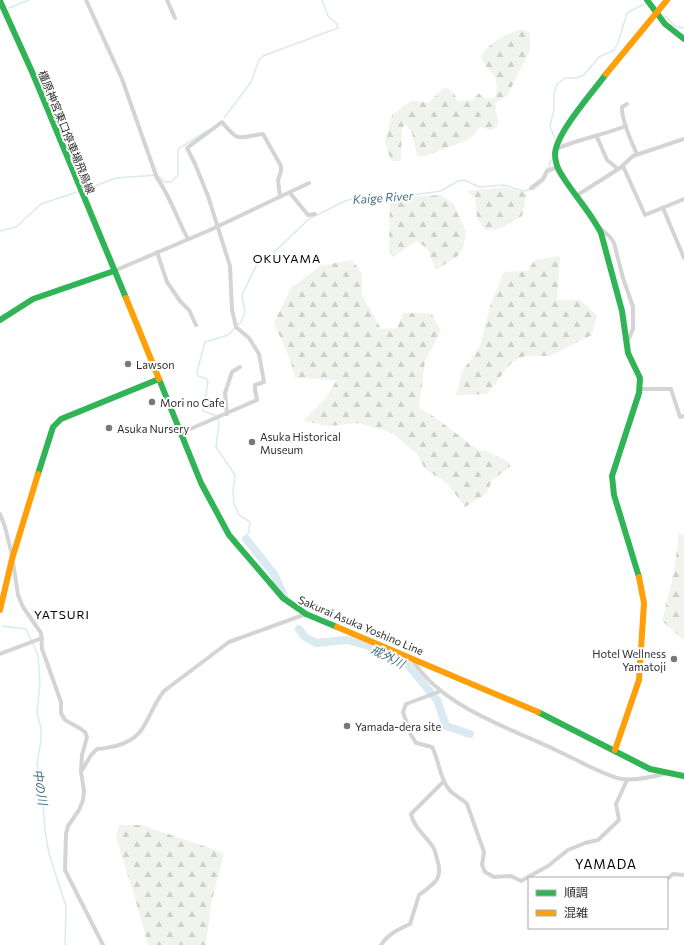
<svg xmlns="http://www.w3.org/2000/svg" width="684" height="945" font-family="Commissioner,'Noto Sans JP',sans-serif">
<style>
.forest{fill:url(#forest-firs)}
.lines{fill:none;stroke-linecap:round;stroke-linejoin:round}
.stream{stroke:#dbe9f0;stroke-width:1.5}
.river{stroke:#dbe9f0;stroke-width:8}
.street{stroke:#d4d4d4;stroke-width:4}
.fast{stroke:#30b455;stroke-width:6}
.slow{stroke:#ff9f0a;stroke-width:6}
.poi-dot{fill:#787878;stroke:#fff;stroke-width:1.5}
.labels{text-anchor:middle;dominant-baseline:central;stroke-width:4;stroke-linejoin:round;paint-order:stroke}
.street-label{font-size:11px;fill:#2f2f2f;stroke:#fff}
.poi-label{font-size:11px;fill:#2f2f2f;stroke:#fff;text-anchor:start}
.water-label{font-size:12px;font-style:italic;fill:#44728a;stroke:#fff}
.neighbourhood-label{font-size:12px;letter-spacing:1px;fill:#000;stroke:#fff}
.quarter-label{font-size:13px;letter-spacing:1px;fill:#000;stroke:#fff}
</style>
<defs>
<pattern id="forest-firs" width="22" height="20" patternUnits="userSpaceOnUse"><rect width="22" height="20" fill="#f1f4ed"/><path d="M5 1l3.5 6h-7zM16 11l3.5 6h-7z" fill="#cfd2cc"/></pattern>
</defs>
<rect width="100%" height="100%" fill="#fff"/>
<g class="forest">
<path d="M523 29 530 33V51L507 96 495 103 498 122 497 127 491 130 480 127 470 139 423 157 417 156 412 133 406 124 402 128 401 161H391L385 142 392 115 411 101H419L428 103 445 87 453 92 458 101 473 100 479 93 486 99 495 98C501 70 489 78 481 57 489 42 507 33 523 29Z"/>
<path d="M504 187 527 193 522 216 499 229 485 230 477 218 475 198 466 191Z"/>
<path d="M441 195 454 204 466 232 464 245 459 255 436 270 427 248 416 241 393 257 389 250 390 198Z"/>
<path d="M560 256 557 300H580L597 315 592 335 550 356H525L512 362 487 394 457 395 461 373 480 346 491 303 504 272 527 271 535 260Z"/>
<path d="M352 260 362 273V295L381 329 397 328 403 313H431L441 330 425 361 419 408 433 416 478 450 486 451 509 462 510 467 492 480 487 493 465 507 447 483 425 469 417 454 392 433 359 423 329 426 303 421 326 398 337 380 295 378 291 362 274 323 290 289 320 266Z"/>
<path d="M679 533 684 535V640L662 621 674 572Z"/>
<path d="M119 825H142L224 853 211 904 206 945H148L135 898 116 838Z"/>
</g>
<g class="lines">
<g class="stream">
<path d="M9 8 29 0"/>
<path d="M665 16 675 26 684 28"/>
<path d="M224 118 251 82 259 60 263 56 338 28 337 24 328 16 322 0"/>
<path d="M555 139 550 126 554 109V94L557 84 565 78H575L584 75 599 57 614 50 618 43 627 13 644 4"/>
<path d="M546 177 551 160"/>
<path d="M84 190 116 178 157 175 165 182H171L178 175V149L207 131"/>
<path d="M0 231 16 227 41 204 80 191"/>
<path d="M246 539 249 530 250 522 239 515 234 504 233 491 235 475 216 447 219 423 217 416 203 411 208 382 207 379 198 376 197 372 205 342 228 335 241 322 245 312 242 295 257 264 269 257 309 219 345 201 364 196 384 199 441 191 458 181 464 180 479 187 504 185 523 191 534 189 544 181"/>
<path d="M2 626 26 629 38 655 40 683 37 713 41 728V740L37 764 42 787 45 830 49 854 66 906 65 945"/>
</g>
<g class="river">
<path d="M246 539 274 574 284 596"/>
<path d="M299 629 305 637 316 643 347 640 369 646 407 664 437 700 446 726 470 734"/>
</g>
<g class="street">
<path d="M86 0 122 79 157 178C170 196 177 219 188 239"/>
<path d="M167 0 175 18"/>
<path d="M627 104 622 107C621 118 632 144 637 154"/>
<path d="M597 137 607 160 618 169"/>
<path d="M556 149C579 139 603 135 626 126"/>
<path d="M623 166 645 215 684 199"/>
<path d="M531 188 543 179 547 171 558 167"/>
<path d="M290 193 308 215 315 214"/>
<path d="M576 196 620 168 633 156 684 139"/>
<path d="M663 208 684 258"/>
<path d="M600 228 610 237 614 243 623 278 633 307V329L627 343"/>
<path d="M157 252 167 282 180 301 189 310 196 325"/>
<path d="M114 271 210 230 309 183"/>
<path d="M640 389H671L680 417 684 416"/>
<path d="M227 414 225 393 232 372 240 367"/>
<path d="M181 433 257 400 255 390V385L264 382 259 354 249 338 236 327 232 310 230 266 208 196 195 164 187 148 222 122C240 144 238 137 263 134L281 166V171L278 180 280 197"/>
<path d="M0 514 5 527 12 555"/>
<path d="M13 562 18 595 23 607 41 633 42 649 61 702V713L65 720 81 729 85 732 87 737 82 755 81 771"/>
<path d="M0 654 42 638"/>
<path d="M412 659C442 708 511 728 560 752 577 760 605 776 622 779 635 781 651 777 664 774"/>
<path d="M441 691 406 704 403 712 411 735 416 743 432 747C439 760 439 776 448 788 452 795 462 798 467 804L484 852 482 865 485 872 494 877 511 876 521 881 548 866 568 850 585 843 598 840 619 820 616 804 627 780"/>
<path d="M667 879 673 874 684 875"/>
<path d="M103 945 65 870 66 834 68 826 79 810 83 800 84 791 81 772 91 755 97 749C105 749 109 747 116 746 149 737 145 715 164 691L229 642 306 614"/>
<path d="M381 945C388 934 399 929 410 924L419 895C434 884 444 879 437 859 436 855 435 850 433 847 425 835 414 828 411 814L444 781"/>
</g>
<g class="fast">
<path d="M647 0 665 24 684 39"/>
<path d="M0 1 33 74 126 298"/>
<path d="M606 74C593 92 556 133 555 154 555 162 558 170 563 177 575 196 591 213 601 233L622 311 628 353 640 378 639 393 612 476 614 495 639 577"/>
<path d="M0 320 33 299 114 271"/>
<path d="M38 474 53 427 61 419 159 379 201 483 229 535 283 598 306 614 337 627"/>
<path d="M538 712 650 769 684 776"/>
</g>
<g class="slow">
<path d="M606 74 667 0"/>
<path d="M126 298 159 379"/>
<path d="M0 610 12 559 38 474"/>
<path d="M337 627 538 712"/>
<path d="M615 750 639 680 644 603 639 577"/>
</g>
</g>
<g class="poi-dot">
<circle cx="128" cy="364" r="4"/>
<circle cx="152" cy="402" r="4"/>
<circle cx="109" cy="428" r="4"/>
<circle cx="252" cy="442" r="4"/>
<circle cx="674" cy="659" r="4"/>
<circle cx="347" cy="726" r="4"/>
</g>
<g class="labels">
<g class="street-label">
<text transform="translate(67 132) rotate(68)">橿原神宮東口停車場飛鳥線</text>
<text transform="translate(361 625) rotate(23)">Sakurai Asuka Yoshino Line</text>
</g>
<g class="poi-label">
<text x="136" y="364">Lawson</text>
<text x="160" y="402">Mori no Cafe</text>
<text x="117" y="428">Asuka Nursery</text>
<text x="260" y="436">Asuka Historical<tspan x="260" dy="13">Museum</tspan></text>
<text x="666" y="653" text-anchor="end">Hotel Wellness<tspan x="666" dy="13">Yamatoji</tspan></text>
<text x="355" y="726">Yamada-dera site</text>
</g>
<g class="water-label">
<text transform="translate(383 197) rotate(-4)">Kaige River</text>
<text transform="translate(388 656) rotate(27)">戒外川</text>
<text transform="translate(41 787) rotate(81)">中の川</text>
</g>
<g class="neighbourhood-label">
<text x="287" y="258">OKUYAMA</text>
<text x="62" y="614">YATSURI</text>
</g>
<g class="quarter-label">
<text x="606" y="864">YAMADA</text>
</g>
</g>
<rect x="528" y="877" width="140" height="52" fill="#ffffff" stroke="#acacac"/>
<rect x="536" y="890" width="20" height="6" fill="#30b455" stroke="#acacac"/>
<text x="564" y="897" font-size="12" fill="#2f2f2f">順調</text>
<rect x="536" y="910" width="20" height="6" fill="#ff9f0a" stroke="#acacac"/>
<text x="564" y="917" font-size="12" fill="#2f2f2f">混雑</text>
</svg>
